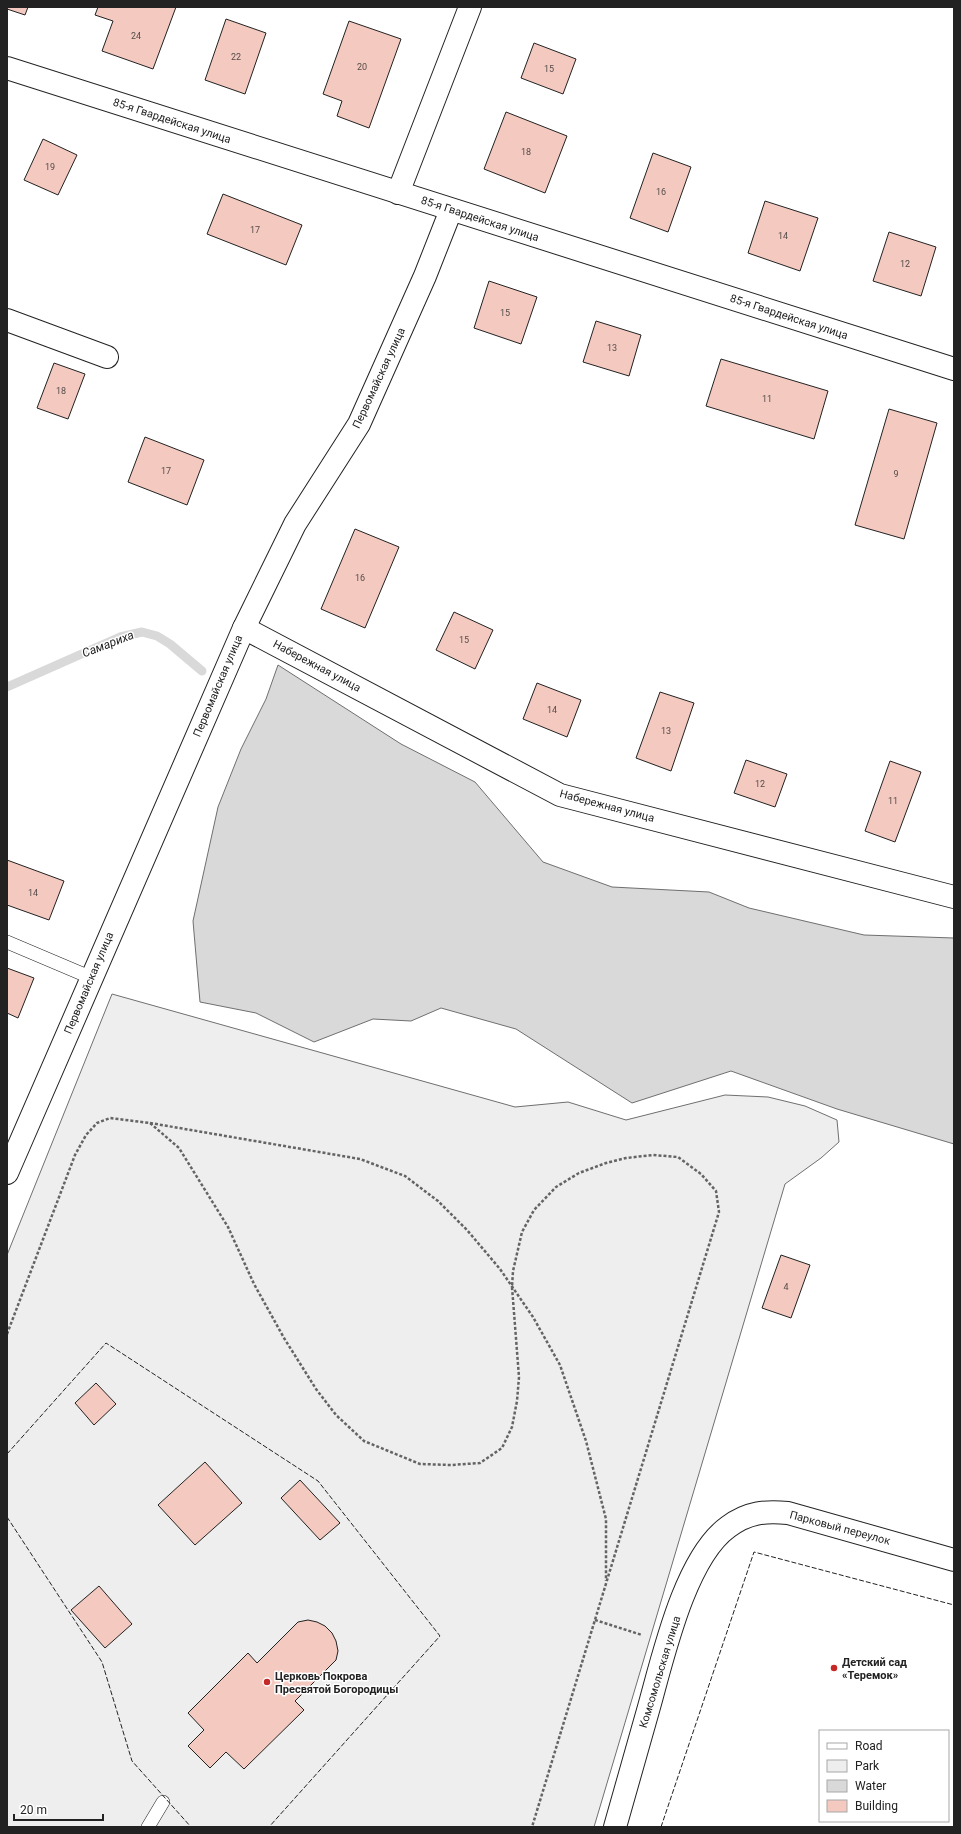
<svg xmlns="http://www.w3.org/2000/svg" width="961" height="1834" font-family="Roboto,sans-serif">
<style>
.green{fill:#eee;stroke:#6f6f6f}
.water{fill:#d9d9d9;stroke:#6f6f6f}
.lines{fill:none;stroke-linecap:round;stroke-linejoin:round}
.stream{stroke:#d9d9d9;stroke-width:9}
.building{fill:#f3c9c0;stroke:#222}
.lane-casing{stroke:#222;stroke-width:14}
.street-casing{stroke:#222;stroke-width:24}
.path{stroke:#646464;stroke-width:2.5;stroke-dasharray:3 2;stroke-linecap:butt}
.lane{stroke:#fff;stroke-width:13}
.street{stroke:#fff;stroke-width:22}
.fence{stroke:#222;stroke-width:1;stroke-dasharray:5 2;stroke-linecap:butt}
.poi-dot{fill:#c62828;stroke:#fff;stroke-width:1.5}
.labels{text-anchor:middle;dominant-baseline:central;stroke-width:3;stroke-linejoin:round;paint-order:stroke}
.number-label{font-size:9px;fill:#564c4a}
.street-label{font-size:11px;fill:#222;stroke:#fff}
.poi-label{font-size:11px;font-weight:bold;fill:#222;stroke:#fff;text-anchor:start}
.water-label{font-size:12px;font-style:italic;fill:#222;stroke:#fff}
</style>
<rect width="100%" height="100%" fill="#fff"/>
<path class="green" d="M112 994 515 1107 568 1102 626 1120 725 1095 768 1097 805 1106 837 1120 839 1142 821 1158 785 1184 594 1827H7V1255Z"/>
<path class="water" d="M278 665 401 744 475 782 543 862 612 887 709 892 749 908 864 935 954 938V1144L837 1109 731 1071 632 1103 516 1029 441 1008 411 1021 373 1019 314 1042 256 1013 200 1002 193 921 218 807 241 749 266 699Z"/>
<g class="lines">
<path class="stream" d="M7 687 120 637 142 632 157 636 170 644 202 671"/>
</g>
<g class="building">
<path d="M7 7H28L25 15 7 9Z"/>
<path d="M98 7H176L153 69 102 51 113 21 95 15Z"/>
<path d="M226 19 266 33 245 94 205 80Z"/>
<path d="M349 21 401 39 369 128 337 116 342 101 323 94Z"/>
<path d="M534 43 576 59 563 94 521 78Z"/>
<path d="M506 112 567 136 545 193 484 169Z"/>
<path d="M43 139 77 155 58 195 24 180Z"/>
<path d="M653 153 691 167 668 232 630 218Z"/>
<path d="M223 194 302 225 286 265 207 234Z"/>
<path d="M765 201 818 218 800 271 748 253Z"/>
<path d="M889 232 936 247 921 296 873 281Z"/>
<path d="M489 281 537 297 521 344 474 328Z"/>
<path d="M596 321 641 335 629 376 583 362Z"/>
<path d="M721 359 828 391 814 439 706 406Z"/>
<path d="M54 363 85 374 68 419 37 408Z"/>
<path d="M889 409 937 423 904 539 855 525Z"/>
<path d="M145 437 204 460 187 505 128 482Z"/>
<path d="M355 529 399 547 365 628 321 609Z"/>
<path d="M454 612 493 630 475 669 436 650Z"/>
<path d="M537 683 581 700 567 737 523 719Z"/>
<path d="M660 692 694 703 671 771 636 758Z"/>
<path d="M746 760 787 774 775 807 734 793Z"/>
<path d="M890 761 921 772 895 842 865 831Z"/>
<path d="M7 860 64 881 49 920 7 905Z"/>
<path d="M7 968 34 978 18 1018 7 1013Z"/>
<path d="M781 1255 810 1265 791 1318 762 1308Z"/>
<path d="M96 1383 116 1404 94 1425 75 1403Z"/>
<path d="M205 1462 242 1503 195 1545 158 1505Z"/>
<path d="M300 1480 340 1523 320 1540 281 1498Z"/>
<path d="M99 1586 132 1624 105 1648 71 1610Z"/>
<path d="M308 1620 317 1622 325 1626 332 1633 336 1641 338 1651 336 1660 295 1701 304 1710 244 1769 226 1752 210 1768 188 1746 204 1730 188 1713 248 1653 257 1663 298 1622Z"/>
</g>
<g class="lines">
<defs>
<g id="lane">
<path d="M7 942 92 978"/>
<path d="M148 1827 163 1802"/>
</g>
<g id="street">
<path d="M7 68 954 369"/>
<path d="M398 193 470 7"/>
<path d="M7 320 107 357"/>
<path d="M244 628 560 795 954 897"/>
<path d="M7 1173 244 628 295 524 359 424 425 276 451 210"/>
<path d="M615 1827C626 1787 638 1747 649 1707 663 1657 685 1558 728 1527 748 1512 765 1511 788 1513L954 1560"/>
</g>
</defs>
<use href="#lane" class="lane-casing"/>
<use href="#street" class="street-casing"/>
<g class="path">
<path d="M150 1123 360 1159 405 1176 438 1201 467 1230 500 1269 533 1317 560 1365 586 1441 606 1519V1581"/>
<path d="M7 1334 75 1155 86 1135 97 1123 110 1118 150 1123 179 1148 228 1227 254 1284 284 1338 316 1389 336 1415 364 1441 420 1464 451 1465 480 1463 502 1448 512 1427 517 1401 519 1377 512 1287 513 1271 522 1232 534 1210 556 1187 579 1173 606 1163 626 1158 653 1155 678 1157 701 1174 716 1191 719 1212 532 1827"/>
<path d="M595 1620 642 1635"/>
</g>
<use href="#lane" class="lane"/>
<use href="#street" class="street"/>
<g class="fence">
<path d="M7 1454 106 1343 318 1481 440 1636 269 1827"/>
<path d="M7 1517 102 1662 132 1761 191 1827"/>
<path d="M661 1827 754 1552 954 1605"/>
</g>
</g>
<g class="poi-dot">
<circle cx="834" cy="1668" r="4"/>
<circle cx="267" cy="1682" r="4"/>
</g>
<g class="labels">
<g class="number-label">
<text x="136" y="36">24</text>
<text x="236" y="57">22</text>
<text x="362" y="67">20</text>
<text x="549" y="69">15</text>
<text x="526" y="152">18</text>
<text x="50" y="167">19</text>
<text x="661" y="192">16</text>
<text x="255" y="230">17</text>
<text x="783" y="236">14</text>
<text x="905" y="264">12</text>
<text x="505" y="313">15</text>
<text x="612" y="348">13</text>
<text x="61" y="391">18</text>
<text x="767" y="399">11</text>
<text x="166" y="471">17</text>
<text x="896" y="474">9</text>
<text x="360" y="578">16</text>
<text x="464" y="640">15</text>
<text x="552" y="710">14</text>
<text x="666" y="731">13</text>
<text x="760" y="784">12</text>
<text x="893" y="801">11</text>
<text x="33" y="893">14</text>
<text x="786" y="1287">4</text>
</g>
<g class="street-label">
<text transform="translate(172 121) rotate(18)">85-я Гвардейская улица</text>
<text transform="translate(480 219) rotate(18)">85-я Гвардейская улица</text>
<text transform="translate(789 317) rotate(18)">85-я Гвардейская улица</text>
<text transform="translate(379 378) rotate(-65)">Первомайская улица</text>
<text transform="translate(317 666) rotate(28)">Набережная улица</text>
<text transform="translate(218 686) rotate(-67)">Первомайская улица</text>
<text transform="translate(607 806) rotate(15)">Набережная улица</text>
<text transform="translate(89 983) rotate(-67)">Первомайская улица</text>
<text transform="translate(840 1528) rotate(15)">Парковый переулок</text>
<text transform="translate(660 1672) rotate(-73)">Комсомольская улица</text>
</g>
<g class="poi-label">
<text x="842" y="1662">Детский сад<tspan x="842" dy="13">«Теремок»</tspan></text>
<text x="275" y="1676">Церковь Покрова<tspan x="275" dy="13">Пресвятой Богородицы</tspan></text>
</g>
<g class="water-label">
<text transform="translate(108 644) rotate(-21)">Самариха</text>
</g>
</g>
<rect width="961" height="1834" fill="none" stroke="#222222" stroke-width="16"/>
<rect x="819" y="1730" width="130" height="92" fill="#ffffff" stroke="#a7a7a7"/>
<rect x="827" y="1743" width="20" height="6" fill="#ffffff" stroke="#a7a7a7"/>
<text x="855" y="1750" font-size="12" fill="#222222">Road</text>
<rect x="827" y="1760" width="20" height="12" fill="#eeeeee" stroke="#a7a7a7"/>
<text x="855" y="1770" font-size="12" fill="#222222">Park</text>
<rect x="827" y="1780" width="20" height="12" fill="#d9d9d9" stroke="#a7a7a7"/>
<text x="855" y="1790" font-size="12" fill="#222222">Water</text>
<rect x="827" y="1800" width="20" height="12" fill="#f3c9c0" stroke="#a7a7a7"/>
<text x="855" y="1810" font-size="12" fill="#222222">Building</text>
<path d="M14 1814v6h89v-6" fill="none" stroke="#222222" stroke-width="2"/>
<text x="20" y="1814" font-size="12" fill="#222222" stroke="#ffffff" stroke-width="3" paint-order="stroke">20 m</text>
</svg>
